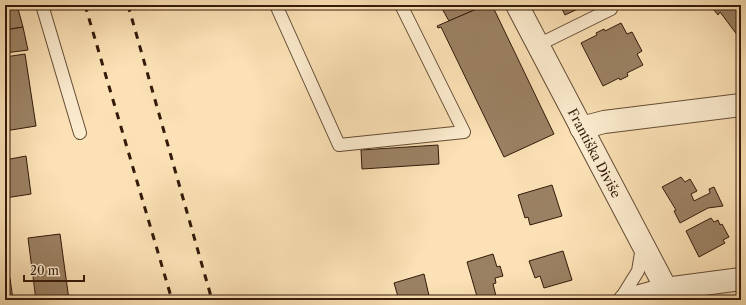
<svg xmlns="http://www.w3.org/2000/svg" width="746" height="305" font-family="'Libre Caslon Text',serif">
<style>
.building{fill:#9b8163;stroke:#331a0a}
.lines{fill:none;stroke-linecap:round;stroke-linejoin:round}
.service-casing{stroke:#654c35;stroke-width:14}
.minor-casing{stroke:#654c35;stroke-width:24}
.service{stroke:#fceccf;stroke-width:12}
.minor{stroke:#fceccf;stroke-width:22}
.rail{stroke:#331a0a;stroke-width:3;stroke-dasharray:7 7;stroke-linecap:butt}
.labels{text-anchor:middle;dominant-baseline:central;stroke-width:3;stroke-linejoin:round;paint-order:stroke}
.street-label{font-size:13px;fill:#331a0a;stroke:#fceccf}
</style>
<rect width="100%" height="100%" fill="#fbe1b5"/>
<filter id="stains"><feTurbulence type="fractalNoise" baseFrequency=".005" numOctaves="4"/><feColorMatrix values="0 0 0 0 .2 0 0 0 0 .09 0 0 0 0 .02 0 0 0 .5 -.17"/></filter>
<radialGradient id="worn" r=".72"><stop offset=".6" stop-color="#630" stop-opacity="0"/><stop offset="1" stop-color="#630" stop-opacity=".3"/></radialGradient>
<g class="building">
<path d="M5 5H17L23 27 5 30Z"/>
<path d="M440 5H486L449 21Z"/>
<path d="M486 5H492L554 134 504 157 441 27 438 28 437 26Z"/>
<path d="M560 5H591L583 9 582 7 565 15Z"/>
<path d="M710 5H741V40L720 12 718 15Z"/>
<path d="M621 23 627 34 632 32 642 51 637 54 643 65 627 73 628 76 620 80 619 78 603 86 581 43 597 35 596 33 604 29 605 31Z"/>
<path d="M23 27 28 50 5 53V30Z"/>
<path d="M25 54 36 126 5 131V57Z"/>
<path d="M438 145 439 164 362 169 361 150Z"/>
<path d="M26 156 31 194 5 198V160Z"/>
<path d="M681 177 685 182 690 179 697 191 691 194 694 201 710 193 709 189 714 187 723 206 708 208 680 223 674 211 676 210 662 187Z"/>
<path d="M552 185 562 216 530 225 528 217 525 218 518 195Z"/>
<path d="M711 218 714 222 718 220 720 225 722 224 729 237 723 240 725 243 699 257 686 231Z"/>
<path d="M60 234 69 300H36L28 238Z"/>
<path d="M563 251 572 280 544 288 540 276 535 278 529 261Z"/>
<path d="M493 254 497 267 500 266 503 276 495 278 496 283 493 284 497 300H478L467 262Z"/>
<path d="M424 274 430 300H399L394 283Z"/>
<path d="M10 278 13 300H5V279Z"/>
</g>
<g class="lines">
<defs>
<g id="service">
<path d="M42 5 80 133"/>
<path d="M276 5 339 145 464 132 401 5"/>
<path d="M538 45 611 9"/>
<path d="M620 300 638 271 642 247"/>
</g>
<g id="minor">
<path id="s1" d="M517 5 672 300"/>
<path d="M581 128 604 122 741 105"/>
<path d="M625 300 665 289 741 279"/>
</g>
</defs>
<use href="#service" class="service-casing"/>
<use href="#minor" class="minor-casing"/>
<use href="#service" class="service"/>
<use href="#minor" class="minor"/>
<g class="rail">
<path d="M85 5 172 300"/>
<path d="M128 5 212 300"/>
</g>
</g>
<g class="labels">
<g class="street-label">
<text stroke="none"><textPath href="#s1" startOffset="167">Františka Diviše</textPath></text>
</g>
</g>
<rect width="746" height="305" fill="none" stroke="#fbe1b5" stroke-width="20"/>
<rect x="6" y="6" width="734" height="293" fill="none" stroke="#331a0a" stroke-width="2"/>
<rect x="10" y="10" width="726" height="285" fill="none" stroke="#331a0a"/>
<path d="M24 275v6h60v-6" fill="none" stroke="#331a0a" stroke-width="2"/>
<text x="30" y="275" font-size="12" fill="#331a0a" stroke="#fceccf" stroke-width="3" paint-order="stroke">20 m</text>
<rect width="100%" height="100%" filter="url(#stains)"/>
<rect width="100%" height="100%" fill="url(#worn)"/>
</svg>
